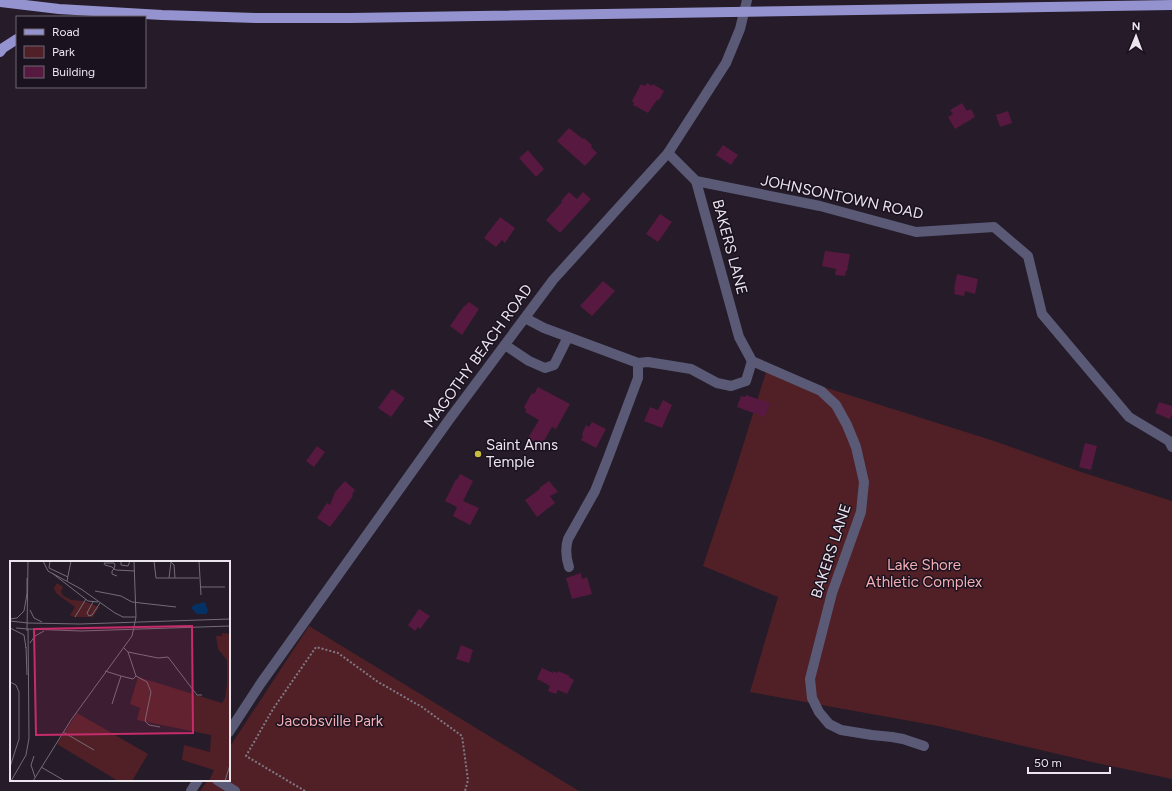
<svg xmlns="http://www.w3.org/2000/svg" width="1172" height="791" font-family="Figtree,sans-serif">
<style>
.green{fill:#512026}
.building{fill:#571940}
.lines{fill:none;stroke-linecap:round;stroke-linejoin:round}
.path{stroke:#817984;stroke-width:2;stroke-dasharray:2 2;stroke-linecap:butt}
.minor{stroke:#5a5a76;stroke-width:10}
.major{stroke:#9593cf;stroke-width:10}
.poi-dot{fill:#c6bc3d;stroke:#1b1220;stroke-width:1.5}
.labels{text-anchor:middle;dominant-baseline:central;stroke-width:3;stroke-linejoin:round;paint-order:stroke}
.street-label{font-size:15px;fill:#ebe5ee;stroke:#1b1220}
.poi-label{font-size:15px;fill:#ebe5ee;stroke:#1b1220;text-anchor:start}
.park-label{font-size:15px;fill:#f2aeb2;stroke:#1b1220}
.inset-road{fill:none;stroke:#746c78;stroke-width:1}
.view{fill:#c62c6a;fill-opacity:0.15;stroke:#c62c6a;stroke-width:2}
.inset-edge{fill:none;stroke:#ebe5ee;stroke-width:2}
</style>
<rect width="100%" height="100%" fill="#251b29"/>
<g class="green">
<path d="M767 369 994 441 1081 472 1172 501V779L1092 762 938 726 750 692 778 597 703 566 736 468Z"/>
<path d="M309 626 579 791H200L208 780H229V748Z"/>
</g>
<g class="building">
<path d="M647 83 652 86 653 84 664 91 659 100H657L648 113 633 105 634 103 632 101 641 84 645 86Z"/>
<path d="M962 103 967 111 971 109 975 117 955 129 948 117 953 114 950 110Z"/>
<path d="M1008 111 1012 123 1000 127 996 115Z"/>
<path d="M569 128 583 139 584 138 592 145 591 147 597 153 585 166 557 141Z"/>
<path d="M723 145 738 155 731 165 716 155Z"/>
<path d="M528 150 544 169 536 177 519 158Z"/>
<path d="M569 192 577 199 583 192 591 199 560 233 546 220 562 202 561 201Z"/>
<path d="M660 214 672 222 658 242 646 234Z"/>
<path d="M500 217 515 228 505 243 502 240 496 247 484 238Z"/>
<path d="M825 251 850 254 847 271H846L845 276 835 275 836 269 822 266Z"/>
<path d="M957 274 978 279 975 294 965 291 964 296 954 294 955 289H954Z"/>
<path d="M603 281 615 291 592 316 580 306Z"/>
<path d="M469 302 479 309 462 335 450 326 464 306H465Z"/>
<path d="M538 387 570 404 556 429 552 427 541 446 528 438 539 420 525 412 526 409 524 407 532 393 534 394Z"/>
<path d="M392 389 405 398 391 417 378 408Z"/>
<path d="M746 395 770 403 765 417 737 407 741 396 745 397Z"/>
<path d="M663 400 672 405 662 428 644 421 650 407 658 410Z"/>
<path d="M1159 402 1172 406V414L1170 419 1155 413Z"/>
<path d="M592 422 606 429 596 448 581 440 583 436 582 434 586 425 589 427Z"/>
<path d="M1085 443 1097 446 1091 470 1079 467Z"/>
<path d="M317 446 325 452 314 467 306 461Z"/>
<path d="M460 474 473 481 463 501 479 508 470 525 453 516 457 507 445 501 456 479 457 480Z"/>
<path d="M345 481 355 490 352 494 353 496 330 527 317 518 327 503 330 505 335 492Z"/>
<path d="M549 481 558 492 550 496 555 503 537 517 525 500 540 489 539 488Z"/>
<path d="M581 573 582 579 587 577 592 594 572 599 566 578Z"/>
<path d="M419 609 430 616 420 629 418 627 415 631 408 625Z"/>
<path d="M461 645 473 650 469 663 456 659Z"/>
<path d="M542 668 553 673V671L557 673 558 671 570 676 569 677 574 680 567 694 558 690 556 694 548 691 550 686 537 679Z"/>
</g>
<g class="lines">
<path class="path" d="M305 791 246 756 273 709 316 647 338 653 378 682 422 707 462 736 468 780 465 791"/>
<g class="minor">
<path d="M668 153 696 181 820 206 916 232 994 227 1028 256 1042 314 1129 417 1169 441 1172 447"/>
<path d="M696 181 739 337 752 361 821 391 836 405 847 425 856 447 864 482 861 512 832 593 810 679 812 698 819 712 829 724 841 730 872 735 892 737 903 739 924 746"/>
<path d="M525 318 544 328 638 363V378L608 458 595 491 568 539C565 549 566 558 569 567"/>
<path d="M505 345 529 361 545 368 554 365 568 337"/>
<path d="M638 363 648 362 691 369 717 383 731 386 746 381 752 361"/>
<path d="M229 732 261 683 451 417 553 280 668 153 726 63 740 29 747 0"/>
<path d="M217 780 235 791"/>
<path d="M191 791 198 780"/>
</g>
<g class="major">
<path d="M0 2 59 9 162 15 257 18H350L1172 5"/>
<path d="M0 52 3 48 17 39"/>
</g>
</g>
<circle class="poi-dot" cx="478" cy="454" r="4"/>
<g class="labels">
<g class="street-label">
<text transform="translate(842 197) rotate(12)">JOHNSONTOWN ROAD</text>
<text transform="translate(730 247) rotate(75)">BAKERS LANE</text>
<text transform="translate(478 356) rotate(-54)">MAGOTHY BEACH ROAD</text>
<text transform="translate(831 551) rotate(-72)">BAKERS LANE</text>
</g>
<g class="poi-label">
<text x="486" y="445">Saint Anns<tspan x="486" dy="17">Temple</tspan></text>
</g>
<g class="park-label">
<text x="924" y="565">Lake Shore<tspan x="924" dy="17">Athletic Complex</tspan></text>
<text x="330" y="721">Jacobsville Park</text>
</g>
</g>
<g transform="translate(10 561)">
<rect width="220" height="220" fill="#251b29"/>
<path d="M47 22 53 26 51 30 52 34 61 39 74 40 89 46 83 56H64L60 54 65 46 46 32 44 27ZM212 72 220 73V220H199L204 209 172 199 174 184 200 191 201 174 127 159 130 147 120 143 128 116 212 142 215 137 217 123V99L208 88 206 75H212ZM67 152 138 193 122 220H108L47 183Z" fill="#512026"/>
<path d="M195 41 198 50 196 53H187L181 47 184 44Z" fill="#043265"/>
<path class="inset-road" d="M33 0 38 10 71 28 105 52 113 56H126M40 0 39 7 58 16M111 0V4L118 5 120 0M144 0 146 17H189M189 0 191 34M161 1 164 4 165 17M42 12 78 40 88 41M107 15 102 13V10L104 8 105 4 104 2H94L95 4 102 6 104 8 106 9 125 10M159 17 161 1M57 20 61 0M190 26H215M85 30 111 35 122 41 166 46M17 35V17M83 41 77 52 79 55 82 54 90 42M20 49 24 57 32 61M65 56 76 38M0 58 7 57 14 50 17 33M0 60 18 62M18 62 70 63 220 58M0 67 14 74 16 87M6 67 18 68M18 68 71 70 220 65M17 70 18 0M20 82 25 75 34 70M16 86 17 114M114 87 118 91 148 97 158 96 187 134H192M118 91 126 115 137 121 141 131 135 160 139 164 150 166M95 110 111 115 102 143M111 115 123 118 126 115M0 121 6 124 9 131V178L0 206M53 171 84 189M24 195 21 204 25 216M31 206 55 220M1 220 16 194 19 177 18 68M23 220 61 159 122 75 126 56 124 0M215 220 220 204"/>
<path class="view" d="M182 65 183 172 26 174 24 68Z"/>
<rect width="220" height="220" class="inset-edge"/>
</g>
<rect x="16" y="16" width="130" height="72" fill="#1b1220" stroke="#6e6672"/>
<rect x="24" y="29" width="20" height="6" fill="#9593cf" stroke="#6e6672"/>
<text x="52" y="36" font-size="12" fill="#ebe5ee">Road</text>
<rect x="24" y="46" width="20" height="12" fill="#512026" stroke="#6e6672"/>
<text x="52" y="56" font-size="12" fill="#ebe5ee">Park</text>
<rect x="24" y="66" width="20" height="12" fill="#571940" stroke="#6e6672"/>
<text x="52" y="76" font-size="12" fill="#ebe5ee">Building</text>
<g transform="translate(1136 36) rotate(1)" stroke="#1b1220" stroke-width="3" paint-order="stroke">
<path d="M0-3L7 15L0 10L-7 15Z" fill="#ebe5ee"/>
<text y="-6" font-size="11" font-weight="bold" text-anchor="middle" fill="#ebe5ee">N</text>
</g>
<path d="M1028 767v6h82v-6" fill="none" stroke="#ebe5ee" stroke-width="2"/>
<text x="1034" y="767" font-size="12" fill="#ebe5ee" stroke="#1b1220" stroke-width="3" paint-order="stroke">50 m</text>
</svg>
